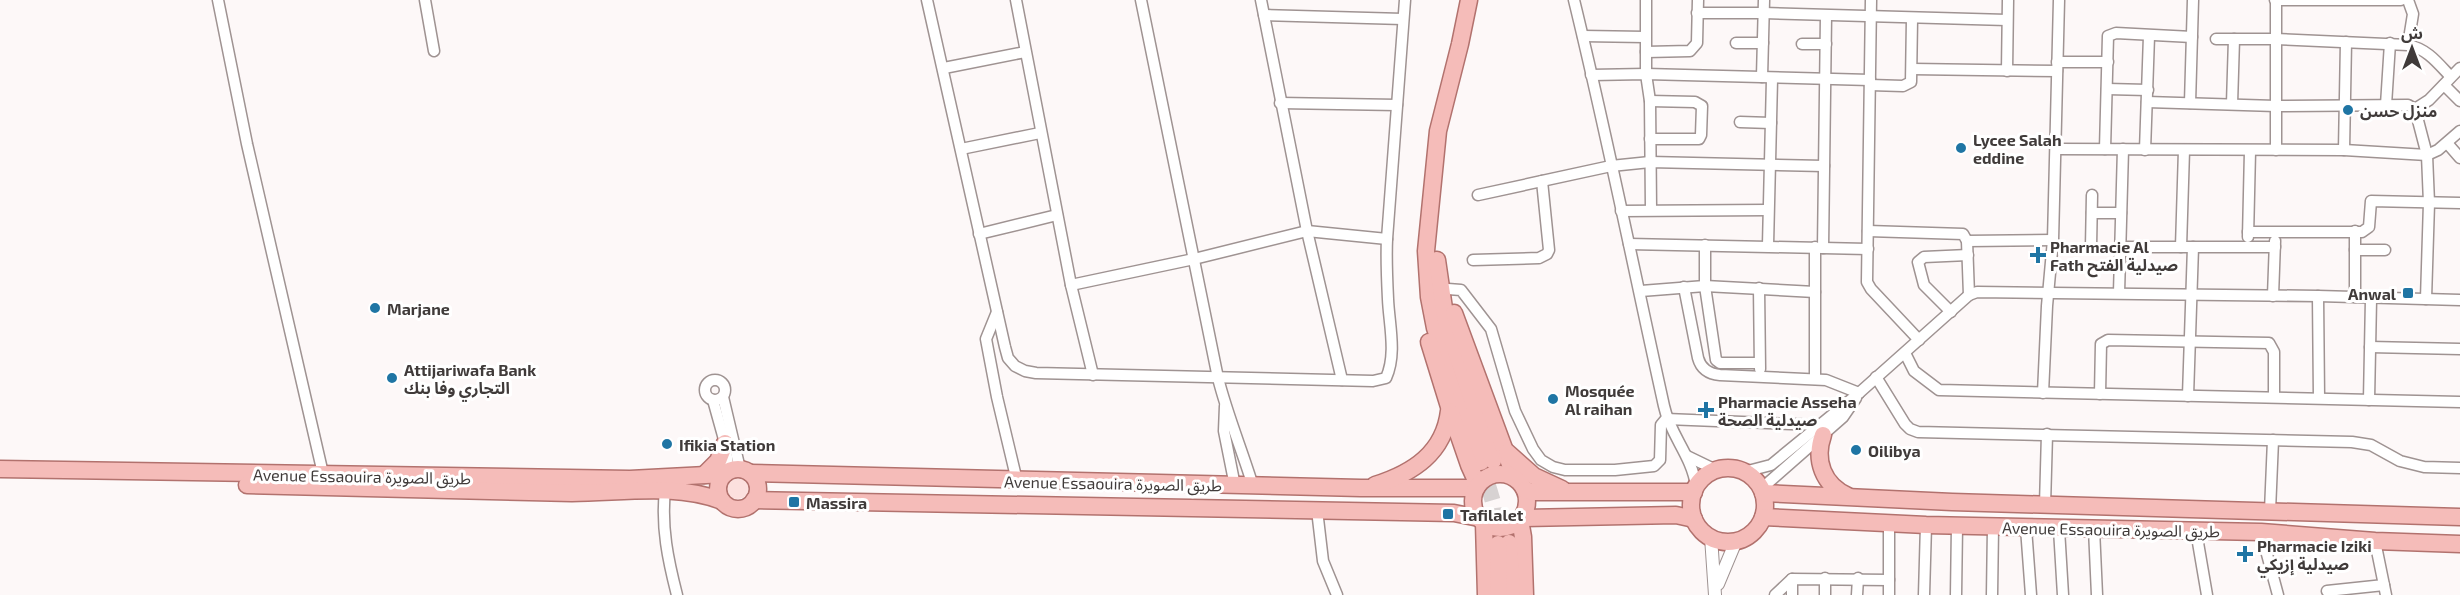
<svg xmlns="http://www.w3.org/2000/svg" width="2460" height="595" font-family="'Exo 2','Noto Sans Arabic',sans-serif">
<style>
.green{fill:#fce0de}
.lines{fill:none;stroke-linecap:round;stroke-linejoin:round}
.primary-tunnel{stroke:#d7d2d2;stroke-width:16;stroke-dasharray:16 8;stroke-linecap:butt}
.minor-casing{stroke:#9f9392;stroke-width:13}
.tertiary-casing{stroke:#9f9392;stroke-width:14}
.primary-casing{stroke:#b2726e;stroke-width:19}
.minor{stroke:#fff;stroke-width:10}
.tertiary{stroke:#fff;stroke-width:12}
.primary{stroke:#f5bcb9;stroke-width:16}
.poi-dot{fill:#1f75a4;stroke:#fff;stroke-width:2}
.labels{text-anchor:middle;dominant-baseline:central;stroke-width:6;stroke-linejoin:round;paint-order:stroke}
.poi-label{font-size:16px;font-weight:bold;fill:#403b3a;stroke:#fff;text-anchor:start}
.street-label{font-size:16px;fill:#403b3a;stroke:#fff}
</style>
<rect width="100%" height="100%" fill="#fdf8f8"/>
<circle class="green" cx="737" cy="486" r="13"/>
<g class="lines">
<path class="primary-tunnel" d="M1481 462 1493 502 1498 544"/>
<defs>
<g id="minor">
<path d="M218 0 247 144 324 478"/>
<path d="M425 0 434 51"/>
<path d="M927 0 1005 347 1008 358 1015 366 1025 371 1036 373 1373 381 1386 378C1397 354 1389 324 1388 299 1387 279 1386 259 1387 239L1405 0"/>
<path d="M1016 0 1071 285 1093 375"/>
<path d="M1141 0 1218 378C1227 414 1242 450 1253 486"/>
<path d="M1261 0 1307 231 1342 380"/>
<path d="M1574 0C1607 135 1634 271 1664 406 1670 435 1692 456 1696 486"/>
<path d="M1646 0V74L1650 101 1651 209"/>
<path d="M1871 0 1867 282 1871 289 1919 340"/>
<path d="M2275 0H2401"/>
<path d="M1697 13H1764L2007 20"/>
<path d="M1264 15 1403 19"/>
<path d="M1583 36 1645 37"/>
<path d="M2216 39H2275L2408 45C2427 49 2437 62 2450 76"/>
<path d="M1736 43H1763"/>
<path d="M1802 44H1826"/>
<path d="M2408 45 2413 14 2408 0"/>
<path d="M1646 52 1690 51 1697 43 1698 0"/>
<path d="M2057 62H2108"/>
<path d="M944 68 1025 52"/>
<path d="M1912 69 2057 71"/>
<path d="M2007 71 2008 0"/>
<path d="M1591 75 1646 74 1870 80"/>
<path d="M1762 77 1764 0"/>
<path d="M1870 85 1903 86 1911 82 1912 19"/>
<path d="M2444 85 2460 101"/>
<path d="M2107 89 2148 90"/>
<path d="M2147 102 2276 106 2408 105 2415 109 2429 100 2460 68"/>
<path d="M1280 103 1397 105"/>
<path d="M2190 103 2193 0"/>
<path d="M2232 104 2234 39"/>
<path d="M2386 105 2390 43"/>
<path d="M2415 109 2427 155 2429 203 2426 299"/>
<path d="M1740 122 1771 123"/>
<path d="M1650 139H1699L1701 135 1702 106 1695 102 1650 101"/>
<path d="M2447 143 2460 158"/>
<path d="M961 149 1040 133"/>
<path d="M2056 149 2344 150 2427 155 2438 150 2460 131"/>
<path d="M2105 149 2108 36 2116 33 2192 37"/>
<path d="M2145 150 2149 36"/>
<path d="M2276 150V0"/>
<path d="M2344 150 2346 42"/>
<path d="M1478 195 1611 166 1650 162 1824 166"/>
<path d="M1621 211 1768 210"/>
<path d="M2092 213H2121"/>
<path d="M1868 231 1963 234 1967 241 1969 295"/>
<path d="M2248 232H2362L2369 227 2371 201 2460 203"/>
<path d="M979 234 1057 215"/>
<path d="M2248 237 2250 151"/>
<path d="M1967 241 2053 240"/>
<path d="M1629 244 1868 249"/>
<path d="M1705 245V286L1716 360 1720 363H1759"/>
<path d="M1768 245 1772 79"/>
<path d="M2091 247 2092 195"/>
<path d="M2121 247H2275"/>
<path d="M2181 247 2184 150"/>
<path d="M1823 248 1826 16"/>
<path d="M2355 250H2385"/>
<path d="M1473 260 1539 258 1547 254 1549 250 1542 181"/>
<path d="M1071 285 1194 259 1307 231 1387 239"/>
<path d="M1684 287 1698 358C1701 369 1709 374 1720 375L1826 380 1859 393"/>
<path d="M1759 288 1760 369"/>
<path d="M1448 289 1461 290 1491 329 1515 411 1533 449 1541 460 1553 467 1565 470H1615L1654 466 1660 460 1661 425 1666 419 1819 425"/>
<path d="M1641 291 1705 286 1815 292"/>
<path d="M2119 293 2123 149"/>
<path d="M2273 296 2275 241"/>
<path d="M2318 296 2319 398"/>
<path d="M2355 297V231"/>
<path d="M997 312 986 339 997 397 1017 481"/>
<path d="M1951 312 1924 285 1918 262 1924 257 1968 255"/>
<path d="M2370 347 2460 349"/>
<path d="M1905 353 1914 371 1939 390 2460 402"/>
<path d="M1876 377 1905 424 1910 429 1918 432 2352 442 2371 445 2400 461 2424 467 2460 468"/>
<path d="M1815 379V247"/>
<circle cx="715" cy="390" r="10"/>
<path d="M2043 393 2047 306 2053 240 2059 0"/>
<path d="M2100 394 2101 344 2108 340 2269 343 2274 352V397"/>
<path d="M2188 396 2193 247"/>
<path d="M723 397 740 469"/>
<path d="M713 400 725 443 729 471"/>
<path d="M2369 400 2371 299"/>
<path d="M1225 406 1224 431 1235 486"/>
<path d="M1687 456 1716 470"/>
<path d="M1744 472 1771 465 1859 393 1969 295 1977 292 2318 296 2460 300"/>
<path d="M665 491C661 527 668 560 677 595"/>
<path d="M1763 492 1769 482 1843 417 1856 398"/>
<path d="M2045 505 2047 434"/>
<path d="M1317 510 1323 561 1337 595"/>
<path d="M2270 511 2273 440"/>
<path d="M2026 528 2031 595"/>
<path d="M2059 529 2063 595"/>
<path d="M2094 529 2097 595"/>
<path d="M2196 531 2207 595"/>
<path d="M2261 532 2278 595"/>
<path d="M2375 541 2386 595"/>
<path d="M2327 591 2384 585"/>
<path d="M1775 595 1792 579 1889 580"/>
<path d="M1792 595V579"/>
<path d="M1825 595V578"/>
<path d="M1857 595 1858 578"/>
<path d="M1889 595V524"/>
<path d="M1924 595 1926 525"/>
<path d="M1956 595 1957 526"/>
<path d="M1992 595 1993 527"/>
</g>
<g id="tertiary">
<path d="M1711 537 1715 595"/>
<path d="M1718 584 1736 541"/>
</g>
<g id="primary">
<path d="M1469 0 1460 44 1438 131 1426 251 1429 297 1435 328 1481 462"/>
<path d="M1437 260 1446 322 1493 461"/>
<path d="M1454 313 1515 478"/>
<path d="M1429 342 1450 410 1469 465 1478 485"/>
<path d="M1823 435C1814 460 1823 485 1848 496"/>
<path d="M1507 452 1534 476 1562 489"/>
<circle cx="1728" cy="505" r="37"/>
<path d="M0 469 630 479 725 474"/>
<circle cx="738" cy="489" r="20"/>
<path d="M750 473 1361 488H1476"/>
<circle cx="1500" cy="501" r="27"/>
<path d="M704 475 718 461 725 443"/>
<path d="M247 485C356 488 464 491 572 493 621 493 675 483 722 501"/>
<path d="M1375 485C1413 473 1444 453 1449 411"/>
<path d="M1525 490 1533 492H1694"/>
<path d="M1763 493 1952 502 2460 517"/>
<path d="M754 500 1454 513 1479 518"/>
<path d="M1763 517 1926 525 2261 532 2375 541 2460 544"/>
<path d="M1522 518 1676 515 1694 519"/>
<path d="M1520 520 1523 537 1525 595"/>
<path d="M1484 523 1486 595"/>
<path d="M1509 543 1512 595"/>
<path d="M1498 544 1499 595"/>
</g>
</defs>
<use href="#minor" class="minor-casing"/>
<use href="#tertiary" class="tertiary-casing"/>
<use href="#primary" class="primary-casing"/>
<use href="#minor" class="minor"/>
<use href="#tertiary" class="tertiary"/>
<use href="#primary" class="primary"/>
</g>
<g class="poi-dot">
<circle cx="2348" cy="110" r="6"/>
<circle cx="1961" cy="148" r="6"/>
<path d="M2035 246h6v6h6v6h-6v6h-6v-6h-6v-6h6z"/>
<rect x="2402" y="287" width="12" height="12" rx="3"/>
<circle cx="375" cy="308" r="6"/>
<circle cx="392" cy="378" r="6"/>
<circle cx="1553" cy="399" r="6"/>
<path d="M1703 401h6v6h6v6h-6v6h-6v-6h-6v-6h6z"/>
<circle cx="667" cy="444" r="6"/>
<circle cx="1856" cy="450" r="6"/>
<rect x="788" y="496" width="12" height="12" rx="3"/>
<rect x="1442" y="508" width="12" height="12" rx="3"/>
<path d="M2242 545h6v6h6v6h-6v6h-6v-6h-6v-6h6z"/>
</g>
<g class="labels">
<g class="poi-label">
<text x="2360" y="110">منزل حسن</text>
<text x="1973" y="139">Lycee Salah<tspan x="1973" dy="18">eddine</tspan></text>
<text x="2050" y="246">Pharmacie Al<tspan x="2050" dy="18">Fath صيدلية الفتح</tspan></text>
<text x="2396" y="293" text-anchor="end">Anwal</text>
<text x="387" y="308">Marjane</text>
<text x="404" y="369">Attijariwafa Bank<tspan x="404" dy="18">التجاري وفا بنك</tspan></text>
<text x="1565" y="390">Mosquée<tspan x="1565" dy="18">Al raihan</tspan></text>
<text x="1718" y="401">Pharmacie Asseha<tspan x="1718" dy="18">صيدلية الصحة</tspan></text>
<text x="679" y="444">Ifikia Station</text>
<text x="1868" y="450">Oilibya</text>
<text x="806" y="502">Massira</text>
<text x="1460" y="514">Tafilalet</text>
<text x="2257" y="545">Pharmacie Iziki<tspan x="2257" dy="18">صيدلية إزيكي</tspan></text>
</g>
<g class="street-label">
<text transform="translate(362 476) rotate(1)">Avenue Essaouira طريق الصويرة</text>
<text transform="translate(1113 483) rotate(1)">Avenue Essaouira طريق الصويرة</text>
<text transform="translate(2111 529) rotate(1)">Avenue Essaouira طريق الصويرة</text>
</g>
</g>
<g transform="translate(2412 48)" stroke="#ffffff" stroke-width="4.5" paint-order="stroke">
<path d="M0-4.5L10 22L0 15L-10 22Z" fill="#403b3a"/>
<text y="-9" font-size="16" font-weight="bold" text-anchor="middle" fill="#403b3a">ش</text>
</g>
</svg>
